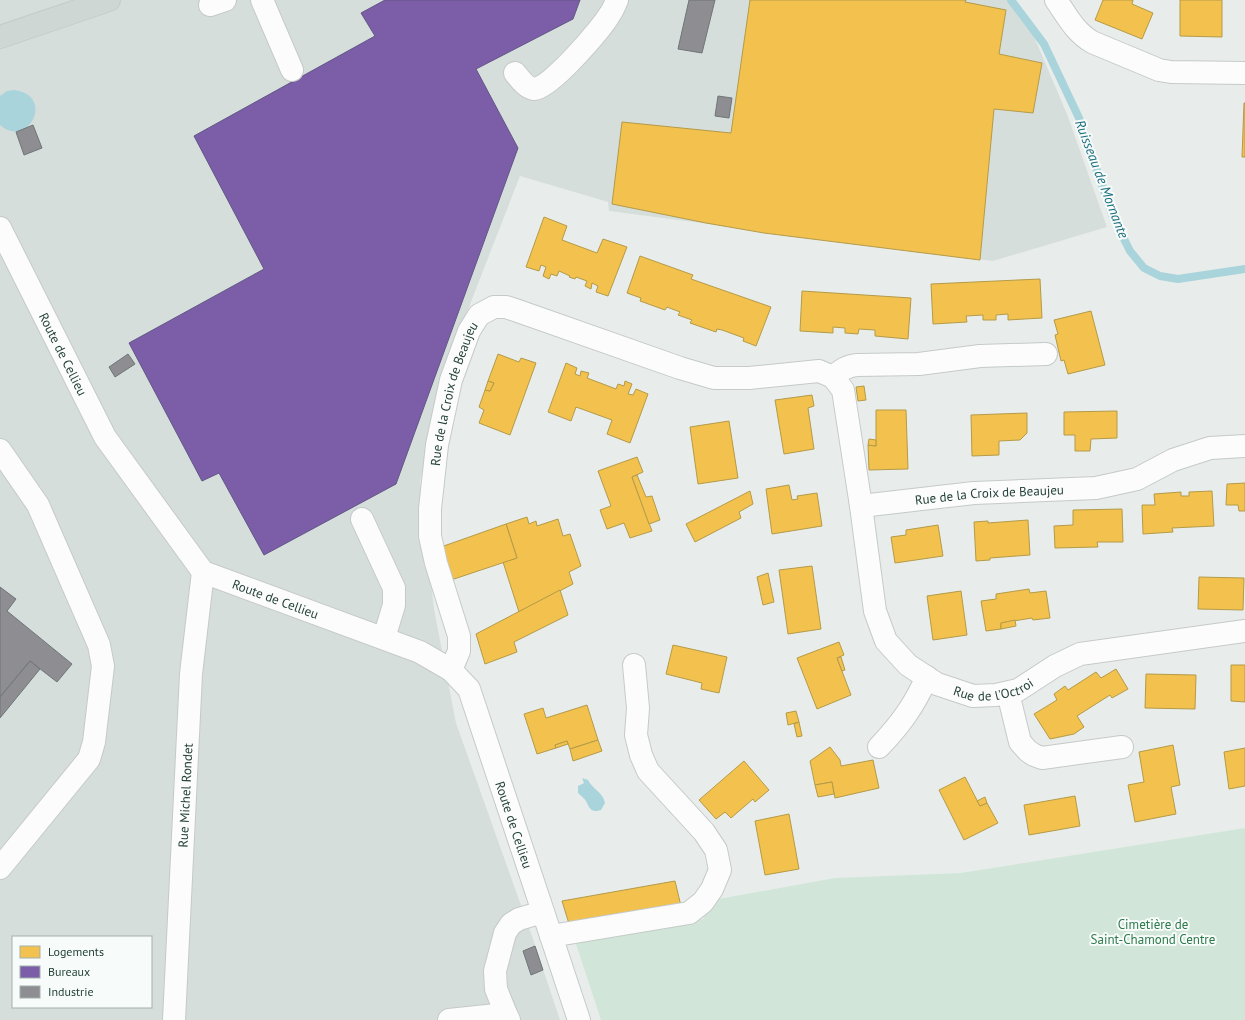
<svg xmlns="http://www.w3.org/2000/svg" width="1245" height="1020" font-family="'PT Sans',sans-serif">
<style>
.built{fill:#d6dedb;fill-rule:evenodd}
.green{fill:#d1e6d8}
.water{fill:#a9d4db}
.homes{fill:#f2c14e;stroke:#b49b48}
.offices{fill:#7b5ea7;stroke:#615686}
.industry{fill:#8d8d92;stroke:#6e7678}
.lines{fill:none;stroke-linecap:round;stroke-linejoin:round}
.stream{stroke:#a9d4db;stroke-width:8}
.minor-casing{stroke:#c5cac8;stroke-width:24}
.major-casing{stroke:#c3ccc9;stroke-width:24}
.minor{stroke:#fcfcfc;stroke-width:22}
.major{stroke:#cfd7d5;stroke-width:22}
.labels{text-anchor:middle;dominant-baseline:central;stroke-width:4;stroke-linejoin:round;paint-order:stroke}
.street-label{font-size:13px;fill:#24423a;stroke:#f7fbf9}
.park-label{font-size:13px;fill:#2d7a4b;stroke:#f7fbf9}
.water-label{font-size:14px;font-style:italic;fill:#1c6f80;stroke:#f7fbf9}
</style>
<rect width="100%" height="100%" fill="#e8edeb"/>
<path class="built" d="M0 0H1011L1024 13 1067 114 1107 227 993 261 609 211 608 202 520 176 455 343 420 481 434 609 456 723 533 939 560 1020H0ZM13 937H151V1007H13Z"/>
<path class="green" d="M1245 828V1020H601L575 941 703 919 713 900 835 878 961 873Z"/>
<g class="water">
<path d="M14 90C56 95 28 150 0 125V96L7 91Z"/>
<path d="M582 778 588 780C592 789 603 792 605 803L601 810C591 813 590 809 586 801 584 798 581 796 578 793V786L584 783Z"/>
</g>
<g class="homes">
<path d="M750 0H966L965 2 1006 10 999 54 1042 63 1033 113 994 109 980 260 764 233 706 223 612 204 622 122 731 133Z"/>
<path d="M1103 0H1133L1132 4 1153 13 1142 39 1095 20Z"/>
<path d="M1180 0H1222V37L1180 36Z"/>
<path d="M1244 103H1245V157H1242Z"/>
<path d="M544 217 567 226 562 240 597 253 603 239 627 247 608 296 596 292 598 286 592 283 591 289 585 286 587 281 576 277 575 279 569 277 570 276 559 271 557 276 551 274 549 279 543 276 546 267 541 265 539 271 526 267Z"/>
<path d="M640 256 693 275 691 279 771 307 756 346 743 341 744 338 722 330 717 329 716 332 690 323 692 320 678 315 680 312 667 307 665 310 640 301 641 298 627 293Z"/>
<path d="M1040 279 1042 318 1008 320V314L996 315V320H983V315L966 316 967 322 933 324 931 284Z"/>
<path d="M802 291 911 298 908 339 875 336V330L859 329 858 334 845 333V328L833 327V333L800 331Z"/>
<path d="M1091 311 1105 365 1068 374 1064 360 1061 361 1055 335 1058 334 1054 320Z"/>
<path d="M498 354 519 362 521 358 536 363 510 435 479 423 484 410 479 407 485 390 490 391 494 383 488 381Z"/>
<path d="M566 363 577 368 575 374 580 376 581 371 589 373 587 378 616 389 618 384 624 386 625 381 632 384 628 394 633 395 636 389 648 394 630 443 607 434 612 420 576 407 571 421 548 412Z"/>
<path d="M488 381 494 383 490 391 485 390Z"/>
<path d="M864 386 866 400 858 401 856 387Z"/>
<path d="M812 395 814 406 808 408 814 449 784 454 775 400Z"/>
<path d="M876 410H906L908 469 869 470 868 445 876 446Z"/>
<path d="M1117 411V438L1091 439 1090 451H1075V435H1064V412Z"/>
<path d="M1027 413V433L1020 440 999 441V455L972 456 971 415Z"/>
<path d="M729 421 738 478 698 484 690 427Z"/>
<path d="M869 439 876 440V446L868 445Z"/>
<path d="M637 457 643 472 632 477 652 531 630 538 624 523 607 529 600 510 611 506 598 471Z"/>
<path d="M637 475 646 497 652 496 660 520 649 524 632 477Z"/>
<path d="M1245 483V511H1239L1238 505H1226L1227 484Z"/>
<path d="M789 485 792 500 798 499 797 496 817 493 822 526 772 534 766 489Z"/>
<path d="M750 491 753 504 739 512 741 518 695 542 686 524Z"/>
<path d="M1212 491 1214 526 1172 528 1173 532 1143 534 1142 505H1155L1154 494 1181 492V496H1189V492Z"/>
<path d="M1122 509 1123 542H1097L1098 547 1055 548 1054 526 1073 525V510Z"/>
<path d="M527 517 529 524 536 521 537 526 558 519 563 536 570 534 581 566 569 572 573 584 519 612 503 562 517 558 506 524Z"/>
<path d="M1028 520 1030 555 990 558V560L976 561 974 522 988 521V523Z"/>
<path d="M506 524 517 558 451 580 441 547Z"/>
<path d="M938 525 943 556 895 563 891 537 906 535V530Z"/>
<path d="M812 566 821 629 788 634 779 570Z"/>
<path d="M768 573 774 602 763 605 757 577Z"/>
<path d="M1199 577 1244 578 1243 610 1198 609Z"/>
<path d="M1029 589 1030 593 1046 591 1050 618 1033 620 1032 618 1001 623V629L986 631 981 601 996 599V594Z"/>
<path d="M560 590 568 615 514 642 517 652 485 664 476 634Z"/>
<path d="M961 591 967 635 933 640 927 596Z"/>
<path d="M1015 620 1016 626 1001 629V623Z"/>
<path d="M839 642 844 655 837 658 851 695 817 709 797 658Z"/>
<path d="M673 645 727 657 719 693 701 689 702 683 666 674Z"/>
<path d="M841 657 845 670 842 671 837 658Z"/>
<path d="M1231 665H1245V702L1231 701Z"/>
<path d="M1116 669 1128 689 1112 698 1110 695 1077 716 1084 727 1074 734 1050 739 1034 714 1057 700 1054 694 1065 686 1068 690 1096 672 1101 678Z"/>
<path d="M1146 674 1196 675 1195 709 1145 708Z"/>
<path d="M587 705 598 740 570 749 567 741 555 745 556 748 537 754 524 714 543 708 546 718Z"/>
<path d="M796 711 799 722 788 725 786 713Z"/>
<path d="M799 722 802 736 797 737 794 724Z"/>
<path d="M598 740 602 751 573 761 570 749Z"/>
<path d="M567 741 568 744 556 748 555 745Z"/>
<path d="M1173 745 1180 785 1171 787 1176 814 1135 822 1128 785 1144 782 1139 752Z"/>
<path d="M830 747 840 760 841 766 873 760 879 788 835 798 832 782 815 785 810 761Z"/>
<path d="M1245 748V786L1229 789 1224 752Z"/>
<path d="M744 761 769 790 755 802 753 799 731 818 725 812 716 819 699 800Z"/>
<path d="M965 777 980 806 987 803 998 823 964 840 939 790Z"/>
<path d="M832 782 834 794 818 797 815 785Z"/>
<path d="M1075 796 1080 826 1029 835 1024 805Z"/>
<path d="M985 797 987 803 980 806 977 801Z"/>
<path d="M789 814 799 869 765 875 755 821Z"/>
<path d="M675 881 681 906 570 927 562 901Z"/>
</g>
<path class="offices" d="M385 0H580L573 19 476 69 518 148 396 484 264 555 219 473 202 481 129 343 264 269 194 136 375 36 361 13Z"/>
<g class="industry">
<path d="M689 0H715L702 53 678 49Z"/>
<path d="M718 96 732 98 729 118 715 116Z"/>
<path d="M33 125 42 148 24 155 16 132Z"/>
<path d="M128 354 135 364 115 377 109 367Z"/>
<path d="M0 587 16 599 7 611 72 664 57 682 30 661 0 697Z"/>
<path d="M30 661 40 669 0 718V697Z"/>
<path d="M535 946 543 970 531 975 523 951Z"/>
</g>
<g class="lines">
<path class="stream" d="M1011 0 1044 44 1079 118 1113 217 1130 251 1144 268 1160 276 1178 279 1245 269"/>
<defs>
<g id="minor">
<path d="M262 0 292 70"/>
<path d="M1056 0C1067 16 1075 32 1092 42L1159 70 1171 72 1245 73"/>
<path d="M210 5 225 0"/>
<path d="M515 73C520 79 526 88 534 89 549 90 602 28 610 14 613 10 615 5 617 0"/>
<path id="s1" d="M0 228 105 437 203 572 420 652 451 670 469 689 579 1020"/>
<path d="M833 377C841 370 847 366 857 365L919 364 980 356 1046 354"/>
<path d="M0 450 38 505 99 645 103 666 94 742 89 759 0 868"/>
<path id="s2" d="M861 506 974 493 1096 488 1137 479 1173 460 1210 448 1245 446"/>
<path d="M362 519 394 588V605L384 638"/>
<path id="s3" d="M451 670 459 651V636L436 563 430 536V509L437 445 451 380 469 331 479 315 494 307H506L518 311 680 368 714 378H749L819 371 833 377 843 390 861 506 875 611 886 641 908 665 937 684 973 696 996 695 1018 690 1055 666 1080 654 1245 631"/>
<path d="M1008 693 1020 742 1028 751 1034 755 1042 758 1122 747"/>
<path d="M879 747C900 725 914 706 927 677"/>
<path d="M551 936 689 913 703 902 712 889 720 870 716 850 704 832 648 771 641 755 636 735 638 708 634 665"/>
<path d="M506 1014 496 989 495 971 505 933 511 924 519 919 543 912"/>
<path id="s4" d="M174 1020 191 674 203 572"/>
<path d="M449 1020 506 1014 509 1020"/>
</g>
<path id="major" d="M0 37 109 0"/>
</defs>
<use href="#minor" class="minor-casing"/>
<use href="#major" class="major-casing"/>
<use href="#minor" class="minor"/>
<use href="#major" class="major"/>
</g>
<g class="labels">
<g class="street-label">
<text stroke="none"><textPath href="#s1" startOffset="141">Route de Cellieu</textPath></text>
<text stroke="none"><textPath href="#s3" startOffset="285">Rue de la Croix de Beaujeu</textPath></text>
<text stroke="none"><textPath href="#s2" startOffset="129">Rue de la Croix de Beaujeu</textPath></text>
<text stroke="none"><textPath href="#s1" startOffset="478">Route de Cellieu</textPath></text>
<text stroke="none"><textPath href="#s3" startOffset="1136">Rue de l'Octroi</textPath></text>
<text stroke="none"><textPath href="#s4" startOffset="225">Rue Michel Rondet</textPath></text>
<text stroke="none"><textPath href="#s1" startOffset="837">Route de Cellieu</textPath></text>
</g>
<g class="park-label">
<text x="1153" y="924">Cimetière de<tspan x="1153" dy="15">Saint-Chamond Centre</tspan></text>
</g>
<g class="water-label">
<text transform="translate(1102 179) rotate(69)">Ruisseau de Mornante</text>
</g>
</g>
<rect x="12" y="936" width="140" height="72" fill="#f7fbf9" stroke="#a3b1ad"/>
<rect x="20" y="946" width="20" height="12" fill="#f2c14e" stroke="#a3b1ad"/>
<text x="48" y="956" font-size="12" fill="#24423a">Logements</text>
<rect x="20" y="966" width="20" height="12" fill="#7b5ea7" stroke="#a3b1ad"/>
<text x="48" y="976" font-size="12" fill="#24423a">Bureaux</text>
<rect x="20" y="986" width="20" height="12" fill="#8d8d92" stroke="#a3b1ad"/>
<text x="48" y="996" font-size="12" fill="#24423a">Industrie</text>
</svg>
